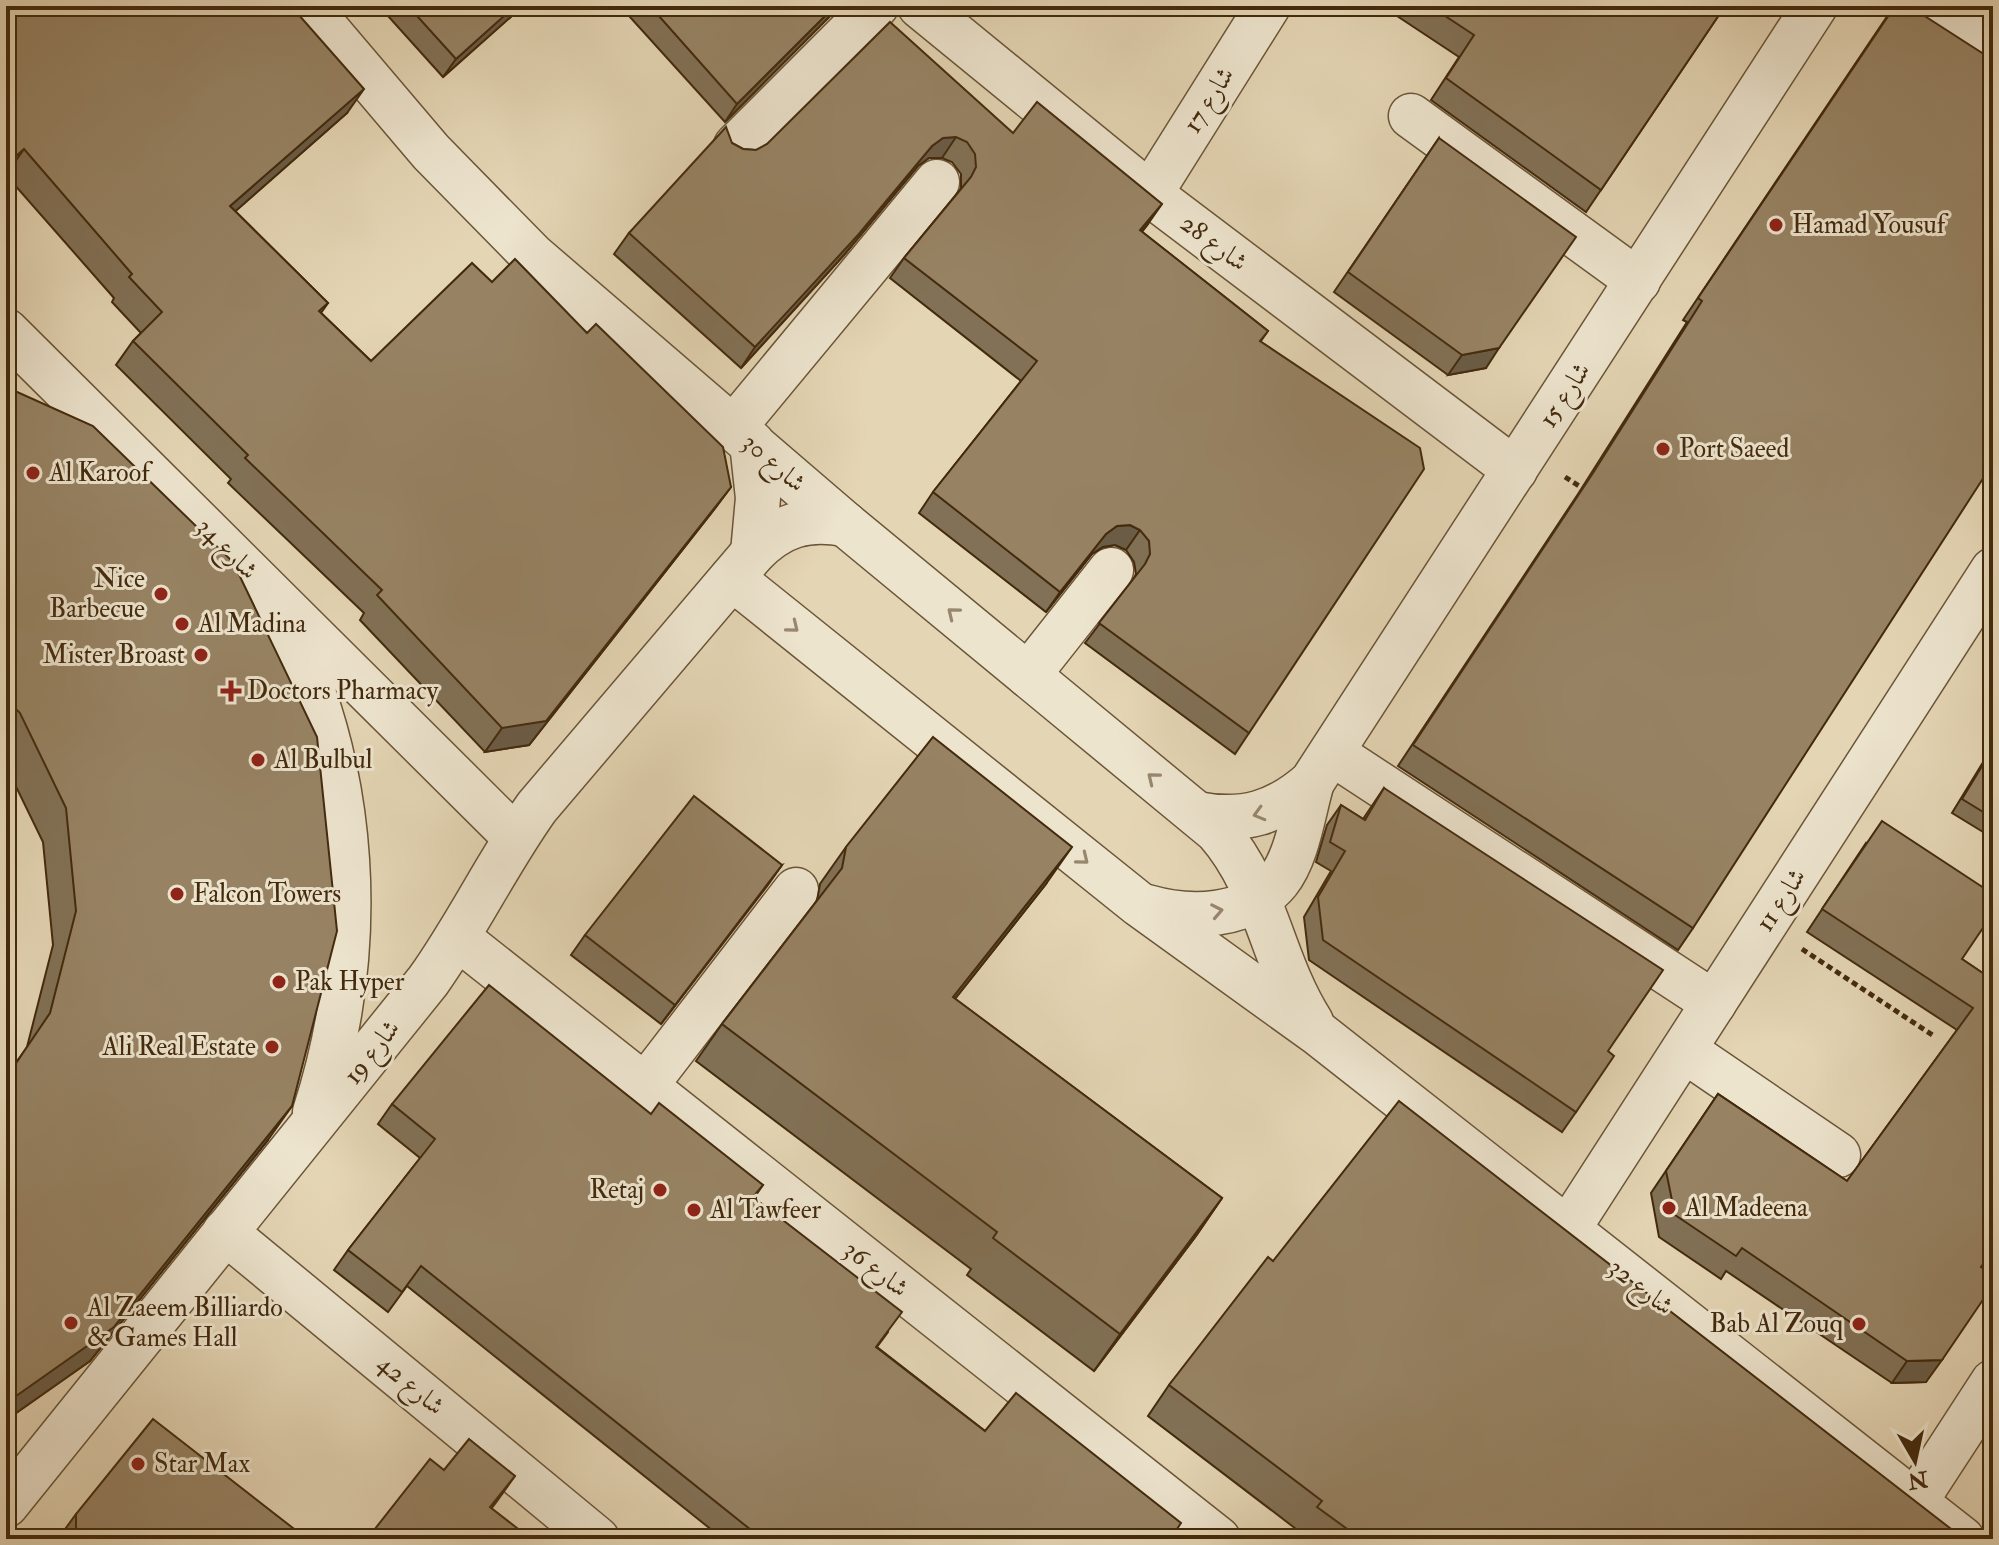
<svg xmlns="http://www.w3.org/2000/svg" width="1999" height="1545" font-family="'IM FELL Double Pica',Amiri,serif">
<style>
.lines{fill:none;stroke-linecap:round;stroke-linejoin:round}
.minor-casing{stroke:#6b5537;stroke-width:47}
.path{stroke:#432a0d;stroke-width:5;stroke-dasharray:6 4;stroke-linecap:butt}
.minor{stroke:#ede4ce;stroke-width:44}
.wall{fill:#827156;stroke:#432a0d;stroke-width:2}
.shaded-wall{fill:#6a5c46;stroke:#432a0d;stroke-width:2}
.building{fill:#978364;stroke:#432a0d;stroke-width:2}
.oneway{stroke:#98876e}
.poi-dot{fill:#8f2418;stroke:#ede4ce;stroke-width:3}
.labels{text-anchor:middle;dominant-baseline:central;stroke-width:6;stroke-linejoin:round;paint-order:stroke}
.street-label{font-size:26px;fill:#432a0d;stroke:#ede4ce}
.poi-label{font-size:26px;fill:#432a0d;stroke:#ede4ce;text-anchor:start}
</style>
<rect width="100%" height="100%" fill="#e4d5b4"/>
<filter id="stains"><feTurbulence type="fractalNoise" baseFrequency=".0025" numOctaves="4"/><feColorMatrix values="0 0 0 0 .2 0 0 0 0 .09 0 0 0 0 .02 0 0 0 .5 -.17"/></filter>
<radialGradient id="worn" r=".72"><stop offset=".6" stop-color="#630" stop-opacity="0"/><stop offset="1" stop-color="#630" stop-opacity=".3"/></radialGradient>
<g class="lines">
<defs>
<g id="minor">
<path d="M307 6 431 152 532 255 845 524 1217 831C1267 888 1271 959 1311 1022"/>
<path d="M920 6 1150 194 1515 470"/>
<path d="M1927 6 1993 48"/>
<path d="M1411 116 1638 281"/>
<path d="M736 146 876 6"/>
<path d="M1150 194 1268 6"/>
<path d="M6 331 515 837"/>
<path d="M734 427 937 182"/>
<path d="M752 443 758 498 753 553"/>
<path d="M732 578 1140 905 1319 1034 1962 1539"/>
<path d="M280 615C359 769 368 948 315 1112"/>
<path d="M1028 675 1111 570"/>
<path d="M1332 753 1714 1003"/>
<path d="M1197 814C1243 823 1277 813 1312 782L1815 6"/>
<path d="M1147 907C1189 919 1247 919 1278 881 1298 856 1303 812 1312 782"/>
<path d="M458 938 1218 1539"/>
<path d="M1684 1050 1838 1155"/>
<path d="M645 1086 796 890"/>
<path d="M1568 1229 1993 570"/>
<path d="M225 1232 597 1539"/>
<path d="M1915 1502 1993 1382"/>
<path d="M6 1505 428 981C468 925 497 863 537 807L753 553C780 525 807 517 845 524"/>
</g>
</defs>
<use href="#minor" class="minor-casing"/>
<g class="path">
<path d="M1565 477 1587 491"/>
<path d="M1802 949 1934 1036"/>
</g>
<use href="#minor" class="minor"/>
</g>
<g class="wall">
<path d="M6 6 347 113 235 211 328 303 321 313 371 361 492 282 731 487 713 511 529 745 485 752 360 620 364 613 228 483 231 479 116 365 133 341 141 333 112 302 114 298 6 175Z"/>
<path d="M379 6H523L443 77Z"/>
<path d="M620 6H840L725 122Z"/>
<path d="M1382 6H1725L1586 212 1431 100 1459 57Z"/>
<path d="M1894 6 1693 928 1678 950 1398 766 1578 494 1687 322 1683 320Z"/>
<path d="M1013 133 1148 224 1142 232 1268 331 1261 341 1249 733 1235 754 1085 643 1133 580 1136 574 1134 562 1126 550 1115 545 1103 547 1092 554 1046 612 919 513 933 492 1021 381 890 278 904 258 960 190 961 187V174L952 162 942 158H929L918 166 844 255 741 368 614 254 629 233 732 143 743 149 756 150Z"/>
<path d="M1439 138 1486 368 1448 375 1334 292Z"/>
<path d="M6 387 268 1140 90 1361 6 1420V1077L27 1047 53 945 43 842 6 766Z"/>
<path d="M1993 746V838L1952 813Z"/>
<path d="M1384 788 1608 1051 1576 1112 1562 1132 1309 960 1304 917 1331 871 1316 862 1327 825 1341 805 1363 819Z"/>
<path d="M1866 843 1962 959 1993 980 1981 1267 1926 1382 1892 1383 1726 1271 1721 1279 1659 1237 1651 1193 1718 1094 1847 1181 1957 1030 1807 932Z"/>
<path d="M846 847 1046 884 955 999 1222 1198 1196 1236 1094 1371 967 1275 971 1269 696 1061 722 1024 817 901 820 884Z"/>
<path d="M782 865 661 1024 571 955 585 935Z"/>
<path d="M392 1104 651 1114 763 1185 754 1198 888 1332 877 1347 985 1431 1177 1529 1190 1539H723L407 1286 388 1312 334 1270 348 1250 420 1158 378 1124Z"/>
<path d="M1273 1261 1964 1539H1297L1296 1538 1300 1532 1148 1416 1169 1385Z"/>
<path d="M76 1514 307 1539H58Z"/>
</g>
<g class="shaded-wall">
<path d="M515 6H523L443 77 456 59Z"/>
<path d="M835 6H840L725 122 737 104Z"/>
<path d="M364 89 347 113 213 231 230 206Z"/>
<path d="M956 137 942 158H929L918 166 844 255 741 368 755 347 932 146 943 138Z"/>
<path d="M24 149 6 175V165Z"/>
<path d="M1162 204 1148 224 1126 251 1140 230Z"/>
<path d="M1499 348 1486 368 1448 375 1462 355Z"/>
<path d="M731 487 713 511 529 745 485 752 502 728Z"/>
<path d="M1130 525 1140 530 1126 550 1115 545 1103 547 1092 554 1046 612 1060 592 1106 534 1117 526Z"/>
<path d="M1072 847 1046 884 927 1034 953 997Z"/>
<path d="M782 865 768 885 661 1024 675 1005Z"/>
<path d="M292 1106 268 1140 90 1361 6 1420V1399Z"/>
<path d="M1222 1198 1196 1236 1094 1371 1120 1334Z"/>
<path d="M1942 1360 1926 1382 1892 1383 1907 1361Z"/>
<path d="M515 1476 495 1504 470 1535 490 1507Z"/>
</g>
<g class="building">
<path d="M6 6H291L364 89 230 206 328 303 319 311 371 361 472 263 492 282 515 259 587 333 596 324 723 447 731 487 546 721 502 728 377 595 382 590 245 458 248 455 133 341 162 312 129 277 132 274 24 149 6 165Z"/>
<path d="M408 6H515L456 59Z"/>
<path d="M650 6H835L737 104Z"/>
<path d="M1430 6H1725L1601 190 1446 78 1474 35Z"/>
<path d="M1895 6H1909L1993 60V463L1693 928 1413 745 1593 473 1702 301 1698 298Z"/>
<path d="M890 22 1013 133 1037 102 1162 204 1140 230 1268 331 1260 341 1420 448 1424 469 1249 733 1099 623 1145 564 1150 554 1149 541 1140 530 1130 525 1117 526 1106 534 1060 592 933 492 1037 361 904 258 971 177 976 167 975 154 967 142 956 137 943 138 932 146 858 235 755 347 629 233 726 127 732 143 743 149 756 150 767 144Z"/>
<path d="M1439 138 1576 237 1499 348 1462 355 1348 272Z"/>
<path d="M6 387 93 426 233 562 317 737 337 931 292 1106 114 1327 16 1396 6 1399V1078L50 1013 76 911 66 808 20 713 6 699Z"/>
<path d="M933 737 1072 847 953 997 1222 1198 1120 1334 993 1238 997 1232 722 1024 842 868 846 847Z"/>
<path d="M1993 748V818L1962 799Z"/>
<path d="M1384 788 1663 970 1608 1051 1614 1056 1576 1112 1323 940 1318 897 1345 851 1330 842 1341 805 1365 820Z"/>
<path d="M694 796 782 865 675 1005 585 935Z"/>
<path d="M1882 821 1993 894V913L1962 959 1993 980V1250L1981 1267 1993 1275V1285L1942 1360 1907 1361 1742 1248 1736 1256 1675 1215 1666 1171 1718 1094 1847 1181 1973 1008 1822 909Z"/>
<path d="M489 985 651 1114 659 1103 763 1185 753 1197 902 1312 876 1347 985 1431 1016 1393 1181 1523 1177 1529 1190 1539H752L756 1534 421 1266 402 1292 348 1250 435 1139 392 1104Z"/>
<path d="M1399 1101 1964 1539H1361L1317 1507 1322 1501 1169 1385 1268 1257 1273 1261Z"/>
<path d="M153 1419 307 1539H76V1514Z"/>
<path d="M469 1439 515 1476 490 1507 531 1539H367L430 1459 444 1470Z"/>
</g>
<defs><path id="oneway-chevron" d="M-2-3.5L2.5 0L-2 3.5" fill="none" stroke-width="1.6" stroke-linecap="round" stroke-linejoin="round" transform="scale(2)"/></defs>
<g class="oneway">
<use href="#oneway-chevron" transform="translate(953 613) rotate(-141)"/>
<use href="#oneway-chevron" transform="translate(793 627) rotate(39)"/>
<use href="#oneway-chevron" transform="translate(1153 778) rotate(-141)"/>
<use href="#oneway-chevron" transform="translate(1259 814) rotate(164)"/>
<use href="#oneway-chevron" transform="translate(1083 859) rotate(39)"/>
<use href="#oneway-chevron" transform="translate(1217 911) rotate(-11)"/>
</g>
<g class="poi-dot">
<circle cx="1776" cy="225" r="8"/>
<circle cx="1663" cy="449" r="8"/>
<circle cx="33" cy="473" r="8"/>
<circle cx="161" cy="594" r="8"/>
<circle cx="182" cy="624" r="8"/>
<circle cx="201" cy="655" r="8"/>
<path d="M227 679h8v8h8v8h-8v8h-8v-8h-8v-8h8z"/>
<circle cx="258" cy="760" r="8"/>
<circle cx="177" cy="894" r="8"/>
<circle cx="279" cy="982" r="8"/>
<circle cx="272" cy="1047" r="8"/>
<circle cx="660" cy="1190" r="8"/>
<circle cx="1669" cy="1208" r="8"/>
<circle cx="694" cy="1210" r="8"/>
<circle cx="71" cy="1323" r="8"/>
<circle cx="1859" cy="1324" r="8"/>
<circle cx="138" cy="1464" r="8"/>
</g>
<g class="labels">
<g class="street-label">
<text transform="translate(1209 100) rotate(-58)">شارع 17</text>
<text transform="translate(1214 243) rotate(37)">شارع 28</text>
<text transform="translate(1565 395) rotate(-57)">شارع 15</text>
<text transform="translate(774 463) rotate(41)">شارع 30</text>
<text transform="translate(227 549) rotate(45)">شارع 34</text>
<text transform="translate(1781 900) rotate(-57)">شارع 11</text>
<text transform="translate(372 1052) rotate(-52)">شارع 19</text>
<text transform="translate(876 1269) rotate(38)">شارع 36</text>
<text transform="translate(1641 1287) rotate(38)">شارع 32</text>
<text transform="translate(411 1385) rotate(40)">شارع 42</text>
</g>
<g class="poi-label">
<text x="1792" y="225">Hamad Yousuf</text>
<text x="1679" y="449">Port Saeed</text>
<text x="49" y="473">Al Karoof</text>
<text x="145" y="579" text-anchor="end">Nice<tspan x="145" dy="30">Barbecue</tspan></text>
<text x="198" y="624">Al Madina</text>
<text x="185" y="655" text-anchor="end">Mister Broast</text>
<text x="247" y="691">Doctors Pharmacy</text>
<text x="274" y="760">Al Bulbul</text>
<text x="193" y="894">Falcon Towers</text>
<text x="295" y="982">Pak Hyper</text>
<text x="256" y="1047" text-anchor="end">Ali Real Estate</text>
<text x="644" y="1190" text-anchor="end">Retaj</text>
<text x="1685" y="1208">Al Madeena</text>
<text x="710" y="1210">Al Tawfeer</text>
<text x="87" y="1308">Al Zaeem Billiardo<tspan x="87" dy="30">&amp; Games Hall</tspan></text>
<text x="1843" y="1324" text-anchor="end">Bab Al Zouq</text>
<text x="154" y="1464">Star Max</text>
</g>
</g>
<rect width="1999" height="1545" fill="none" stroke="#e4d5b4" stroke-width="32"/>
<rect x="8" y="8" width="1983" height="1529" fill="none" stroke="#432a0d" stroke-width="4"/>
<rect x="16" y="16" width="1967" height="1513" fill="none" stroke="#432a0d" stroke-width="2"/>
<g transform="translate(1915 1461) rotate(171)" stroke="#ede4ce" stroke-width="6" paint-order="stroke">
<path d="M0-6L14 30L0 20L-14 30Z" fill="#432a0d"/>
<text y="-12" font-size="22" font-weight="bold" text-anchor="middle" fill="#432a0d">N</text>
</g>
<rect width="100%" height="100%" filter="url(#stains)"/>
<rect width="100%" height="100%" fill="url(#worn)"/>
</svg>
